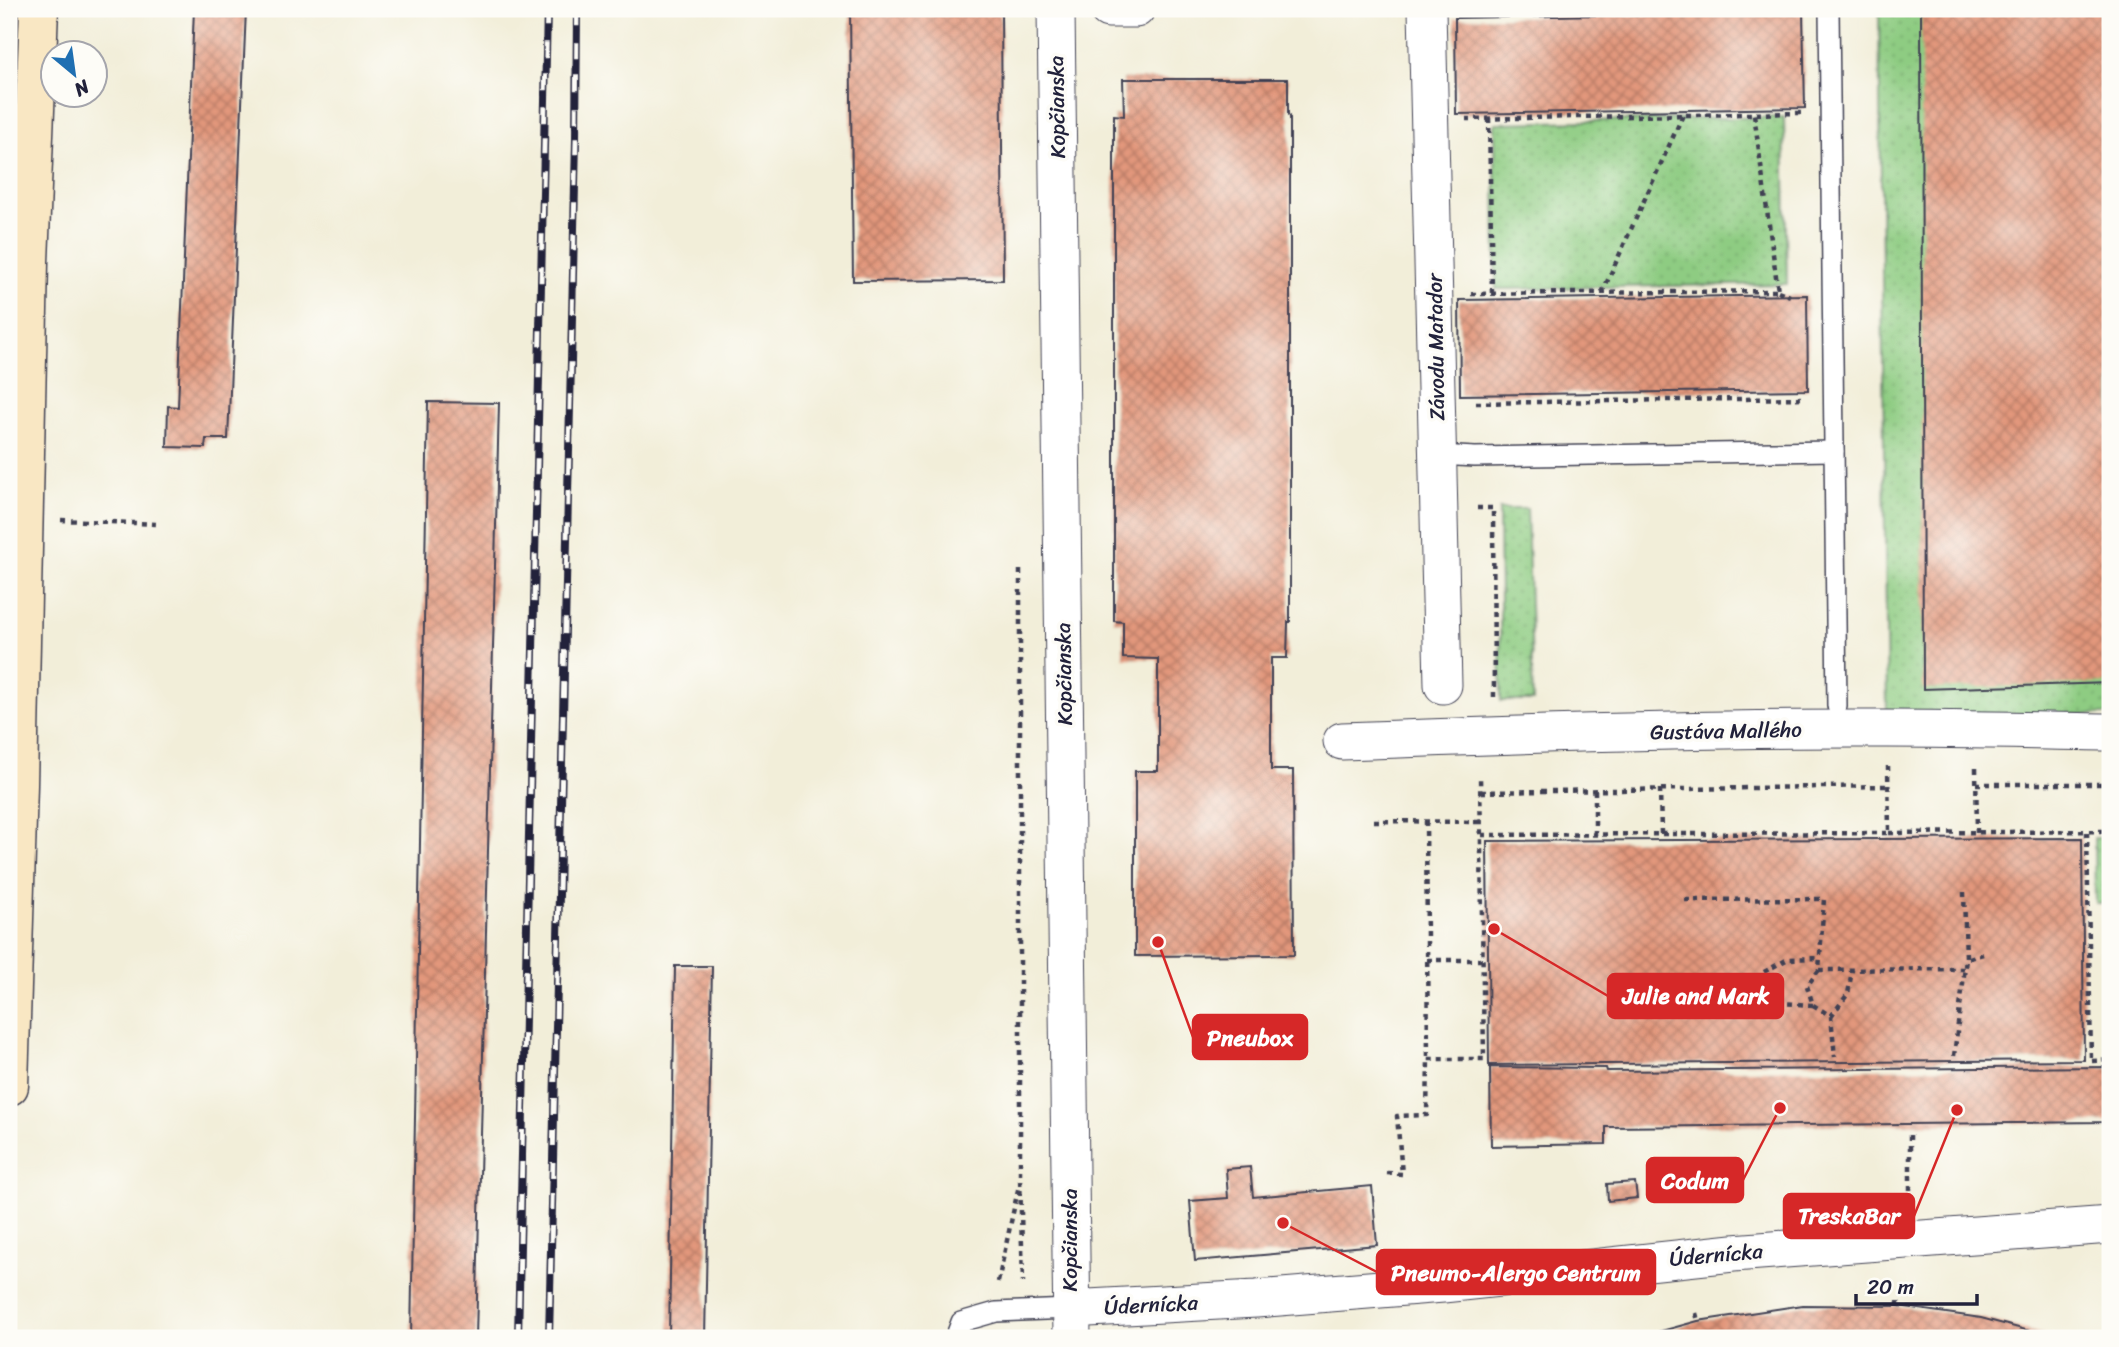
<svg xmlns="http://www.w3.org/2000/svg" width="2119" height="1347" font-family="Sriracha,sans-serif">
<style>
.grass{fill:url(#grass-dots);stroke:#58775e;stroke-width:2}
.building{fill:url(#building-cross-hatch)}
.lines{fill:none;stroke-linecap:round;stroke-linejoin:round}
.service-casing{stroke:#414153;stroke-width:22}
.minor-casing{stroke:#414153;stroke-width:39}
.secondary-casing{stroke:#414153;stroke-width:41}
.path{stroke:#414153;stroke-width:4.5;stroke-dasharray:5 5;stroke-linecap:butt}
.service{stroke:#fff;stroke-width:19}
.minor{stroke:#fff;stroke-width:37}
.secondary{stroke:#f9e7c3;stroke-width:38}
.rail-casing{stroke:#22223b;stroke-width:8}
.rail{stroke:#fdfcf7;stroke-width:5;stroke-dasharray:16;stroke-linecap:butt}
.labels{text-anchor:middle;dominant-baseline:central;stroke-width:7;stroke-linejoin:round;paint-order:stroke}
.street-label{font-size:21px;fill:#22223b;stroke:#fdfcf7}
.leader{fill:none;stroke:#d62828;stroke-width:2.5}
.callout-dot{fill:#d62828;stroke:#fdfcf7;stroke-width:2.5}
.callout{fill:#d62828;stroke:#d62828;stroke-width:2.5}
.callout-label{font-size:23px;text-anchor:middle;font-weight:bold;fill:#fff}
</style>
<defs>
<pattern id="grass-dots" width="8" height="8" patternUnits="userSpaceOnUse" patternTransform="scale(1.75)"><rect width="8" height="8" fill="#8ecc82"/><path d="M2 2h.1M6 6h.1" fill="none" stroke="#7aaf71" stroke-width="1.8" stroke-linecap="round"/></pattern>
<pattern id="building-cross-hatch" width="8" height="8" patternUnits="userSpaceOnUse" patternTransform="scale(1.75)"><rect width="8" height="8" fill="#e2977b"/><path d="M0 0l8 8M0 8l8-8" fill="none" stroke="#b77b66"/></pattern>
</defs>
<rect width="100%" height="100%" fill="#fdfcf7"/>
<filter id="ink" filterUnits="userSpaceOnUse"><feTurbulence type="fractalNoise" baseFrequency=".0143" numOctaves="2"/><feDisplacementMap in="SourceGraphic" scale="14" xChannelSelector="R" yChannelSelector="G"/><feConvolveMatrix kernelMatrix="1 2 1 2 8 2 1 2 1" color-interpolation-filters="sRGB"/></filter>
<filter id="wash" filterUnits="userSpaceOnUse"><feTurbulence type="fractalNoise" baseFrequency=".00686" numOctaves="4" result="noise"/><feDisplacementMap in="SourceGraphic" scale="28" xChannelSelector="R" yChannelSelector="G"/><feGaussianBlur stdDeviation="1.57" result="paint"/><feColorMatrix in="noise" values="0 0 0 0 0 0 0 0 0 0 0 0 0 0 0 0 0 1.4 0 .05"/><feComposite in="paint" operator="in"/></filter>
<g filter="url(#wash)">
<rect width="100%" height="100%" fill="#f2eed9"/>
<g class="grass">
<path d="M1879 9H2110V714L1887 716Z"/>
<path d="M1784 117 1787 284 1496 289 1495 123Z"/>
<path d="M1499 509H1527L1533 701H1501Z"/>
<path d="M2094 838H2110V903H2095Z"/>
</g>
<g id="blocks">
<g class="building">
<path d="M194 9H246L228 439H206L205 448 167 447 168 406 178 407Z"/>
<path d="M850 9H1001L1003 280 853 281Z"/>
<path d="M1921 9H2110V683L1923 689Z"/>
<path d="M1803 11 1805 108 1456 114 1455 18Z"/>
<path d="M1123 79H1288V115L1290 116V622H1288L1287 658H1271V770H1293L1294 955 1135 956V771H1158V659L1123 658V622L1114 621V115L1124 116Z"/>
<path d="M1807 295 1808 390 1460 395 1459 300Z"/>
<path d="M428 402 499 403 476 1338H411Z"/>
<path d="M2082 838 2084 1060 1489 1065 1487 841Z"/>
<path d="M675 966H712L705 1338H669Z"/>
<path d="M1490 1067 1606 1068 1607 1071 2110 1067V1122L1606 1127V1144L1491 1146Z"/>
<path d="M1250 1167 1253 1197 1372 1186 1377 1245 1195 1261 1190 1201 1228 1198 1226 1169Z"/>
<path d="M1635 1182 1637 1198 1608 1201 1607 1184Z"/>
<path d="M1803 1305 1898 1306 1981 1318 2052 1337 1636 1338 1698 1321Z"/>
</g>
</g>
</g>
<g filter="url(#ink)">
<use href="#blocks" fill-opacity="0" stroke="#414153" stroke-width="2"/>
<g class="lines">
<defs>
<g id="service">
<path d="M1829 9 1837 706"/>
<path d="M1439 455 1475 457 1834 451"/>
<path d="M955 1338 961 1322 996 1312 1070 1309"/>
</g>
<g id="minor">
<path d="M1056 9 1072 1338"/>
<path d="M1108 9H1136"/>
<path d="M1427 9 1443 685"/>
<path d="M1342 741C1523 734 1706 728 1888 729 1962 729 2036 731 2110 732"/>
<path d="M1070 1309 1256 1299 1443 1284 1733 1253 2110 1225"/>
</g>
<path id="secondary" d="M9 1086 18 785 29 262 39 9"/>
</defs>
<use href="#service" class="service-casing"/>
<use href="#minor" class="minor-casing"/>
<use href="#secondary" class="secondary-casing"/>
<g class="path">
<path d="M1775 9 1785 12"/>
<path d="M1465 12 1681 9"/>
<path d="M1489 118 1492 294"/>
<path d="M1466 119 1801 113"/>
<path d="M1778 291 1790 296"/>
<path d="M1602 293 1683 115"/>
<path d="M1471 294 1778 291 1754 114"/>
<path d="M1476 403 1805 398"/>
<path d="M1477 508H1493L1494 697"/>
<path d="M61 520 157 524"/>
<path d="M1020 570V1177L1023 1282"/>
<path d="M1976 768 1977 833"/>
<path d="M1976 784H2110"/>
<path d="M1660 789 1661 834"/>
<path d="M1481 792 1888 786"/>
<path d="M1374 821 1482 822"/>
<path d="M1426 821 1428 1059"/>
<path d="M2087 832 2091 1061 2110 1060"/>
<path d="M1889 833 2110 831"/>
<path d="M1482 835 1889 833 1888 766"/>
<path d="M1595 835V790"/>
<path d="M1964 892 1966 959 1983 954"/>
<path d="M1685 900 1824 899 1819 970 1965 969"/>
<path d="M1427 960H1483"/>
<path d="M1819 970 1807 986 1813 1005 1831 1016 1835 1057"/>
<path d="M1813 1005 1747 1001 1762 973 1788 959 1820 958"/>
<path d="M1831 1016 1848 994 1852 970"/>
<path d="M1954 1056 1966 959"/>
<path d="M1387 1173 1402 1174 1397 1116 1427 1115 1428 1059H1484L1480 775"/>
<path d="M1910 1200V1130"/>
<path d="M998 1282 1019 1185"/>
<path d="M1898 1306V1296"/>
<path d="M1696 1313 1698 1321"/>
</g>
<use href="#service" class="service"/>
<use href="#minor" class="minor"/>
<use href="#secondary" class="secondary"/>
<defs>
<g id="rail">
<path d="M518 1338 547 9"/>
<path d="M549 1338 576 140 577 9"/>
</g>
</defs>
<use href="#rail" class="rail-casing"/>
<use href="#rail" class="rail"/>
</g>
</g>
<g class="labels">
<g class="street-label">
<text transform="translate(1057 107) rotate(-91)">Kopčianska</text>
<text transform="translate(1436 347) rotate(-91)">Závodu Matador</text>
<text transform="translate(1064 674) rotate(-91)">Kopčianska</text>
<text transform="translate(1726 731) rotate(-1)">Gustáva Mallého</text>
<text transform="translate(1070 1240) rotate(-90)">Kopčianska</text>
<text transform="translate(1716 1255) rotate(-5)">Údernícka</text>
<text transform="translate(1151 1305) rotate(-3)">Údernícka</text>
</g>
</g>
<path class="leader" d="M1494 929L1608 996M1158 942L1193 1037M1780 1108L1743 1180M1957 1110L1914 1216M1283 1223L1377 1272"/>
<g class="callout-dot">
<circle cx="1494" cy="929" r="7"/>
<circle cx="1158" cy="942" r="7"/>
<circle cx="1780" cy="1108" r="7"/>
<circle cx="1957" cy="1110" r="7"/>
<circle cx="1283" cy="1223" r="7"/>
</g>
<g class="callout">
<rect x="1608" y="974" width="175" height="44" rx="7"/>
<rect x="1193" y="1015" width="114" height="44" rx="7"/>
<rect x="1647" y="1158" width="96" height="44" rx="7"/>
<rect x="1784" y="1194" width="130" height="44" rx="7"/>
<rect x="1377" y="1250" width="278" height="44" rx="7"/>
</g>
<g class="callout-label">
<text x="1696" y="1004">Julie and Mark</text>
<text x="1250" y="1046">Pneubox</text>
<text x="1695" y="1189">Codum</text>
<text x="1849" y="1224">TreskaBar</text>
<text x="1516" y="1281">Pneumo-Alergo Centrum</text>
</g>
<rect width="2119" height="1347" fill="none" stroke="#fdfcf7" stroke-width="35"/>
<g transform="translate(74 74) rotate(151)"><circle r="33" fill="#fdfcf7" stroke="#a5a5ac" stroke-width="2"/>
<path d="M0-5L12 26L0 18L-12 26Z" fill="#1f6fb2"/>
<text y="-10" font-size="19" font-weight="bold" text-anchor="middle" fill="#22223b">N</text>
</g>
<path d="M1856 1294v10h121v-10" fill="none" stroke="#22223b" stroke-width="3.5"/>
<text x="1867" y="1294" font-size="21" fill="#22223b" stroke="#fdfcf7" stroke-width="5" paint-order="stroke">20 m</text>
</svg>
